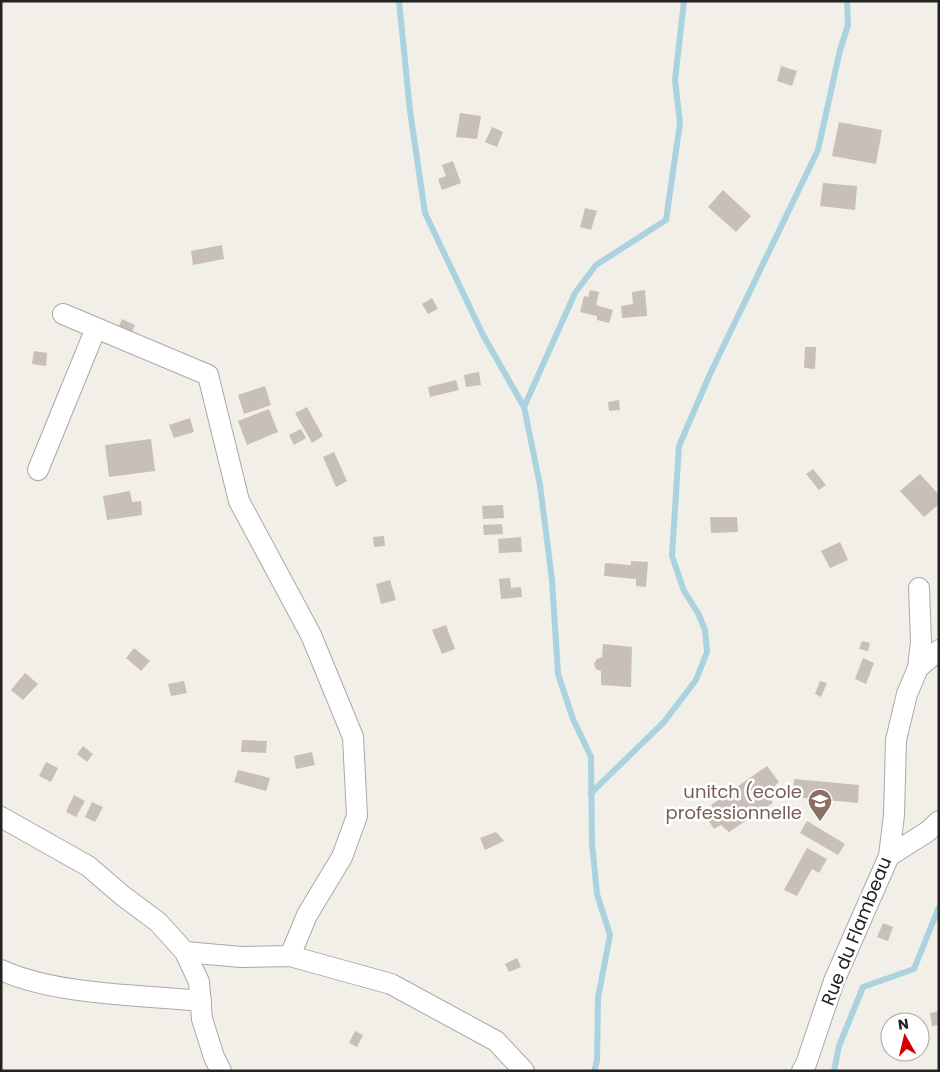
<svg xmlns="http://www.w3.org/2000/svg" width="940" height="1072" font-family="Poppins,sans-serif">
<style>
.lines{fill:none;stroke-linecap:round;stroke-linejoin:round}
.stream{stroke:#aad3df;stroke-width:6}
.building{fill:#c7bfb8}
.minor-casing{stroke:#a9a9a9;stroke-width:22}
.minor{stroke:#fff;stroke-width:20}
.labels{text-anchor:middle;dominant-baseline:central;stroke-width:5;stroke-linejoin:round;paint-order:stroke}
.education-label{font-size:18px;fill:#785e54;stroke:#fff;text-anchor:end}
.street-label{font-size:18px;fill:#222;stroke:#fff}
</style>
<rect width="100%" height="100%" fill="#f2efe9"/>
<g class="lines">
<g class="stream">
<path d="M399 1 410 111 425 213 483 335 524 407 540 485 552 580 558 674 573 719 591 757 592 843 597 894 610 935 598 998 597 1061 594 1071"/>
<path d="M524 407 575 293 596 265 666 220 680 123 675 80 684 1"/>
<path d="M591 793 664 722 696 680 707 652 705 630 698 613 684 591 672 556 679 446 710 374 818 150 840 50 848 25 847 1"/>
<path d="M834 1071 839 1046 863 987 914 969 939 907"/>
</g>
</g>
<g class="building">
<path d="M781 66 797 71 792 86 777 81Z"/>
<path d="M460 113 481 116 477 139 456 137Z"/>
<path d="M839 122 882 130 876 164 832 156Z"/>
<path d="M492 127 503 132 497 147 485 142Z"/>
<path d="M453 161 461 183 442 190 438 179 446 176 442 165Z"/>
<path d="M823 183 857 186 855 210 820 206Z"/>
<path d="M723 190 751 216 736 232 708 207Z"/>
<path d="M585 208 597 211 591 230 580 227Z"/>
<path d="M222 245 224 259 193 265 191 251Z"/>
<path d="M590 290 599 292 596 305 613 310 609 323 597 320V316L580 312 584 296 588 297Z"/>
<path d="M645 290 647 316 622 318 621 306 633 304 632 292Z"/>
<path d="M432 298 438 309 428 314 422 304Z"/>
<path d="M122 319 135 325 129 338 116 333Z"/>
<path d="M805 347H816L815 369 804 368Z"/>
<path d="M34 351 47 353 46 366 32 364Z"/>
<path d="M479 372 481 385 466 387 464 375Z"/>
<path d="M456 380 459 390 430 397 428 387Z"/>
<path d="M265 386 271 405 244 414 238 395Z"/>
<path d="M619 400 620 410 609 411 608 402Z"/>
<path d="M307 407 323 436 312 443 295 413Z"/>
<path d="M269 409 278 432 247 445 238 421Z"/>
<path d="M190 418 194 432 174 438 169 425Z"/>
<path d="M301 429 306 438 294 445 289 435Z"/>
<path d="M151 439 155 471 109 477 105 445Z"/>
<path d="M334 452 347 481 336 487 323 457Z"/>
<path d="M813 469 826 485 819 490 806 474Z"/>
<path d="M920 474 939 495V504L924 517 900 491Z"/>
<path d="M130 491 132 502 141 501 142 515 107 520 103 496Z"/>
<path d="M503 505 504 518 483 519 482 506Z"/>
<path d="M710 517H737L738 532 711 533Z"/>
<path d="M502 524 503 534 484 535 483 525Z"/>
<path d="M384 536 385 546 374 547 373 537Z"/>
<path d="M521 537 522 552 499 553 498 539Z"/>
<path d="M840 542 848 560 830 568 821 551Z"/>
<path d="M631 561 648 562 646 587 636 586V579L604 576 605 563 631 565Z"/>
<path d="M510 578 511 588 521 587 522 597 501 599 499 579Z"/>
<path d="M390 580 396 600 381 604 376 584Z"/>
<path d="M446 625 455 649 442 654 432 630Z"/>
<path d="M862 641 870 643 868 651 859 649Z"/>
<path d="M603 644 632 647 631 687 601 685V671L596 669 594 664 597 659 602 657Z"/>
<path d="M134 648 150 661 141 671 126 658Z"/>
<path d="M863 658 874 663 866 684 855 679Z"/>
<path d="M25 673 38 684 23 700 11 690Z"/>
<path d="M184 681 187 693 171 696 168 684Z"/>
<path d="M820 681 827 683 821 697 815 694Z"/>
<path d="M242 740 267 741 266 753 241 752Z"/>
<path d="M83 746 93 754 87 762 77 754Z"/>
<path d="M312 752 315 765 296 769 294 756Z"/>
<path d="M46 762 58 768 51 782 39 776Z"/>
<path d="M767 766 779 782 767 793 773 803 729 832 721 825 714 829 707 818 715 811 711 805Z"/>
<path d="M238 770 270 778 266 791 234 782Z"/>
<path d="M794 779 859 785 858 803 793 797Z"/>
<path d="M74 795 85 801 76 817 66 812Z"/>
<path d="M92 802 103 807 95 822 85 817Z"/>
<path d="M807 821 845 844 838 855 800 833Z"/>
<path d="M496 832 504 841 485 850 480 838Z"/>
<path d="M807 848 827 859 819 873 812 869 797 896 784 890Z"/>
<path d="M883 923 893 927 888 941 877 937Z"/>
<path d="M517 958 521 967 509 972 505 964Z"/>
<path d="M939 1011V1025L932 1026 930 1013Z"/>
<path d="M355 1031 363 1035 357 1047 349 1043Z"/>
</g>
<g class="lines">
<defs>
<g id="minor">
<path d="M63 314 208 375 239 501 311 635 353 737 357 816 342 857 307 915 290 956"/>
<path d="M38 470 96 328"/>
<path d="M918 668 921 642 919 588"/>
<path d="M1 817 88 866 123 896 158 922 185 952 199 982 202 1019 214 1057 221 1071"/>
<path d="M889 856 927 832 939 821"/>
<path d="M185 952 241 957 290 956 391 984 496 1041 524 1071"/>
<path d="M1 970C56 995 140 995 201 1001"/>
<path d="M802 1071 806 1064 834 981 889 856 894 815 896 740 907 694 918 668 939 650"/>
</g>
</defs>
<use href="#minor" class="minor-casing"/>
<use href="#minor" class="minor"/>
</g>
<defs>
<symbol id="school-pin" viewBox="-11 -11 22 30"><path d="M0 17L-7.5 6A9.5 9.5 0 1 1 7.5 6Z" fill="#8d6e63" stroke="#fff"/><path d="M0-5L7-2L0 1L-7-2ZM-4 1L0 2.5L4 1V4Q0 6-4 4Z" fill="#fff"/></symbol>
</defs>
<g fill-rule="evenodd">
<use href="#school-pin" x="806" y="787" width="28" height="38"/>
</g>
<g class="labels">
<g class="education-label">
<text x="802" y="791">unitch (ecole<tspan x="802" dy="21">professionnelle</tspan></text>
</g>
<g class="street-label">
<text transform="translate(856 931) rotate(-68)">Rue du Flambeau</text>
</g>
</g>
<rect width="940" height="1072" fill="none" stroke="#222222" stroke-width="5"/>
<g transform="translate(905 1037) rotate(352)"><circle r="24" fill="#ffffff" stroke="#a7a7a7"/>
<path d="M0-4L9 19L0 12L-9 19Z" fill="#d40000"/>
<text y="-8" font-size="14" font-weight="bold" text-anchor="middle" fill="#222222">N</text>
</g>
</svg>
